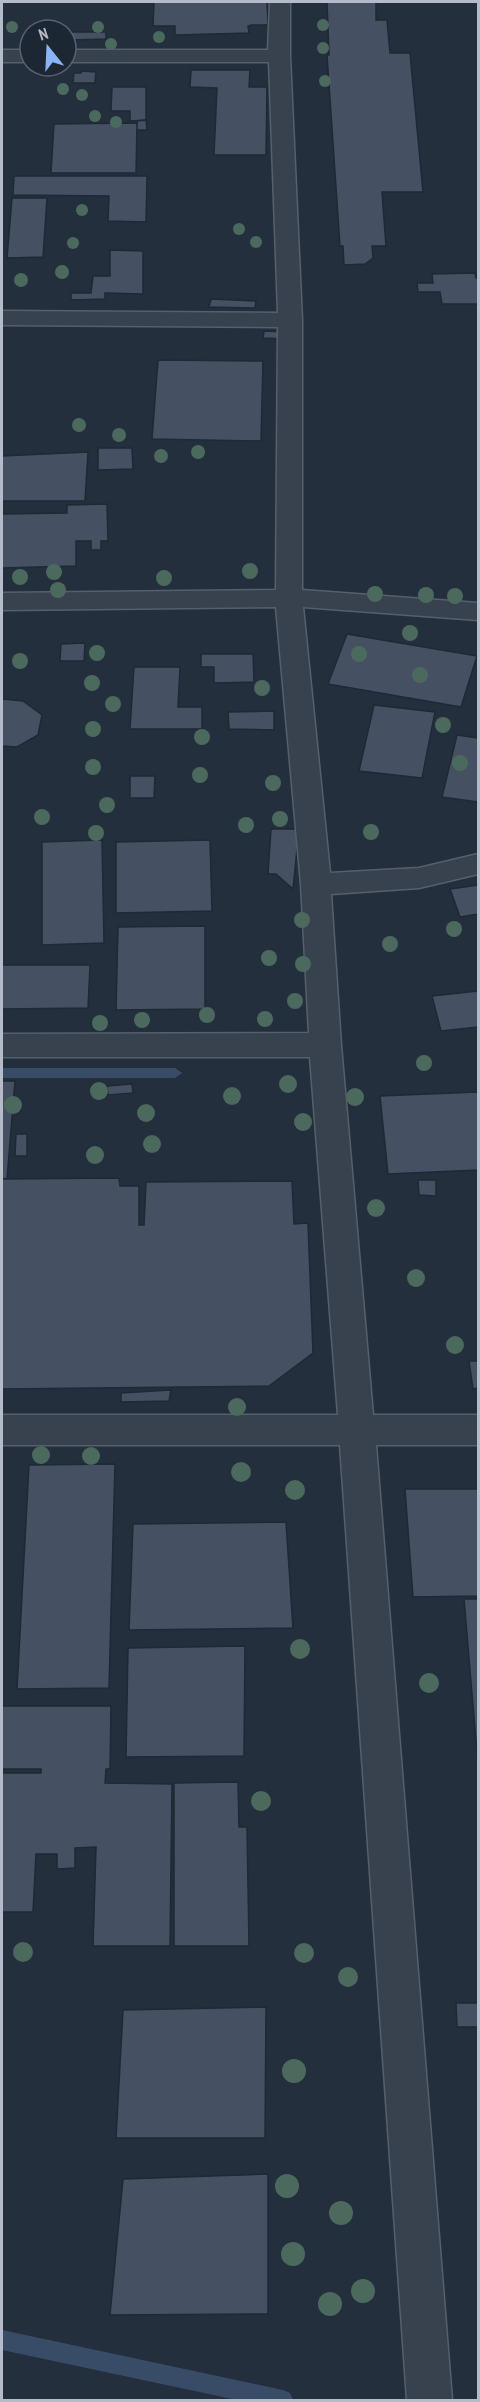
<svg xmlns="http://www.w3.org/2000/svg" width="480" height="2402" font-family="'PT Sans Narrow',sans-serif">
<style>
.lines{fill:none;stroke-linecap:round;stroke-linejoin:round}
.stream{fill:#394c67;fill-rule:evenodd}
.building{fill:#455162;stroke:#1f2835;stroke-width:1.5}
.street-casing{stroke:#565f6c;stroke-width:3}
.street{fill:#38414e;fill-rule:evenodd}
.tree{fill:#4b6a5d}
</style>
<rect width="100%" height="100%" fill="#242f3e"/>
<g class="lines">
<g class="stream">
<path d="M2 1068H175L182 1073 175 1078H2Z"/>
<path d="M2 2330 283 2390 290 2393 293 2400H237L2 2350Z"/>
</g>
</g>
<g class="building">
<path d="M154 2H267L268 25H251L248 26 249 33 175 35V26H153Z"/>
<path d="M327 2H376V20H387L390 53H410L423 192H382L386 246H372L373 258 365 264 344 265 343 246H340L327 55H329Z"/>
<path d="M71 32H106V39L71 40Z"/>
<path d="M191 70H250L249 87H267L266 155H214L217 88 190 87Z"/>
<path d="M82 71 96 72 95 83H73L74 73H81Z"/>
<path d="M112 87H146V120L130 121V111H111Z"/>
<path d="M146 120 147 130H136L137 121Z"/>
<path d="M137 123 136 173H51L54 124Z"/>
<path d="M14 176H147L146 222 108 221 109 196 13 195Z"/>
<path d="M12 198H47L43 257 7 258Z"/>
<path d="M110 250 143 251V294L105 293V299L71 300V293H91L93 276H110Z"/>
<path d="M475 273 476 278H478V304H442L440 292H418L417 283H433L432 274Z"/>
<path d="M211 299 256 301 255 308 209 307Z"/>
<path d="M264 331 287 332 285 339 263 338Z"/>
<path d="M158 360 263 361 261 441 152 439Z"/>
<path d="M98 448H132L133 469 98 470Z"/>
<path d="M88 452 85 501H2V456Z"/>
<path d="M107 504 108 541H101V550H91V541H76V566L2 568V514L67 513V505Z"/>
<path d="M347 634 477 656 461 707 328 684Z"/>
<path d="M85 643 84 661H60L61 644Z"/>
<path d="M201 654H253L254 682 214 683V667H201Z"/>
<path d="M134 667H180L178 707H202V729H130Z"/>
<path d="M2 699 23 701 42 715 38 735 17 747 2 746Z"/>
<path d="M374 705 435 712 422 778 359 771Z"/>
<path d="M274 711V730L229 729 228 712Z"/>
<path d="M457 735 478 738V802L442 797Z"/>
<path d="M130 776H155L154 798H130Z"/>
<path d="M271 829H299L293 889 276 874H268Z"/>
<path d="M102 840 104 943 42 945V842Z"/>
<path d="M210 840 212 911 116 913V842Z"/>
<path d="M478 885V914L460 917 450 889Z"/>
<path d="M205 926V1009L116 1010 118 927Z"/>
<path d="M2 965H90L88 1008 2 1009Z"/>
<path d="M478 991V1027L441 1031 432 996Z"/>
<path d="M2 1081H15L7 1179H2Z"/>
<path d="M132 1084 133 1093 108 1095 107 1086Z"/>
<path d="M478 1092V1170L388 1174 380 1096Z"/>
<path d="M16 1134H27V1156H15Z"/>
<path d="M119 1178 120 1186H139V1225H144L146 1182 292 1181 294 1224 308 1223 313 1353 269 1386 2 1389V1179Z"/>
<path d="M418 1180H436V1196L419 1195Z"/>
<path d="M469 1361H478V1388L473 1389Z"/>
<path d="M171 1390 169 1401 121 1402V1393Z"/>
<path d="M115 1464 109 1688 17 1689 29 1465Z"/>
<path d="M405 1489H478V1596L413 1597Z"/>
<path d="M286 1522 293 1628 129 1630 133 1524Z"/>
<path d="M464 1599H478V1765Z"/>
<path d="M245 1646 244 1756 126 1757 128 1648Z"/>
<path d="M2 1706H111L110 1769H106L105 1783 172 1784 170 1946H93L96 1847 75 1848V1868L57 1869V1854H36L33 1912H2V1773H41V1769H2Z"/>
<path d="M238 1782 239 1827H247L249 1946H174V1783Z"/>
<path d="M456 2003H478V2027H457Z"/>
<path d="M266 2007 265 2138H116L123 2010Z"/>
<path d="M268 2174V2314L110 2315 123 2179Z"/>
</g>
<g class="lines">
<defs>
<g id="street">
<path d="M270 2H290V56L302 320V590L478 603V620L303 607 330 873 419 868 478 854V874L419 888 331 894 341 1045 373 1415H478V1445H376L452 2400H407L340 1445H2V1415H338L310 1057H2V1034L309 1033 301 884 276 607 2 610V593L276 590 278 327 2 325V311L278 313 269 62H66V50H268Z"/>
<rect x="2" y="50" width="28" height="12"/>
</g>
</defs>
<use href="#street" class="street-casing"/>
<use href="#street" class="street"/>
</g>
<g class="tree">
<circle cx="323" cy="25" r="6"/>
<circle cx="12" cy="27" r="6"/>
<circle cx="98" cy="27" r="6"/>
<circle cx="159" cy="37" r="6"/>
<circle cx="111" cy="44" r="6"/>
<circle cx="323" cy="48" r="6"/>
<circle cx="325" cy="81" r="6"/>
<circle cx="63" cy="89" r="6"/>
<circle cx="82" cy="95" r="6"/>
<circle cx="95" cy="116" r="6"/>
<circle cx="116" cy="122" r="6"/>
<circle cx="82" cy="210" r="6"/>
<circle cx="239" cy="229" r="6"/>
<circle cx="256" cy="242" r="6"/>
<circle cx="73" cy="243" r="6"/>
<circle cx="62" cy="272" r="7"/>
<circle cx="21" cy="280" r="7"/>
<circle cx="79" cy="425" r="7"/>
<circle cx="119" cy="435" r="7"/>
<circle cx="198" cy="452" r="7"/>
<circle cx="161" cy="456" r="7"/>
<circle cx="250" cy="571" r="8"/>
<circle cx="54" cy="572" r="8"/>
<circle cx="20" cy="577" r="8"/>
<circle cx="164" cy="578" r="8"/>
<circle cx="58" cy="590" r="8"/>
<circle cx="375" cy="594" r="8"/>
<circle cx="426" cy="595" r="8"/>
<circle cx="455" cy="596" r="8"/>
<circle cx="410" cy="633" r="8"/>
<circle cx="97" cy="653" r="8"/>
<circle cx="359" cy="654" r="8"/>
<circle cx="20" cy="661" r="8"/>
<circle cx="420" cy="675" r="8"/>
<circle cx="92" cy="683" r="8"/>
<circle cx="262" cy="688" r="8"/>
<circle cx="113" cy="704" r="8"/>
<circle cx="443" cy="725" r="8"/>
<circle cx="93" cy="729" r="8"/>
<circle cx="202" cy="737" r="8"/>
<circle cx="460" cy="763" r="8"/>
<circle cx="93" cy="767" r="8"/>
<circle cx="200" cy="775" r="8"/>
<circle cx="273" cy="783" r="8"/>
<circle cx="107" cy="805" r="8"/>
<circle cx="42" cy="817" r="8"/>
<circle cx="280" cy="819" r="8"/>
<circle cx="246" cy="825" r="8"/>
<circle cx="371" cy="832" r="8"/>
<circle cx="96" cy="833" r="8"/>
<circle cx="302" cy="920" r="8"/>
<circle cx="454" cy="929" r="8"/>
<circle cx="390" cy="944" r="8"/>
<circle cx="269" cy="958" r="8"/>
<circle cx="303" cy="964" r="8"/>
<circle cx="295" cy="1001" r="8"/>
<circle cx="207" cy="1015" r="8"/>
<circle cx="265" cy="1019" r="8"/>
<circle cx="142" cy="1020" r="8"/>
<circle cx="100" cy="1023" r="8"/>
<circle cx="424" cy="1063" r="8"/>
<circle cx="288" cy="1084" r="9"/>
<circle cx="99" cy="1091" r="9"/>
<circle cx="232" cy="1096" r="9"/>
<circle cx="355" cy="1097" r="9"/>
<circle cx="13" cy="1105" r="9"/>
<circle cx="146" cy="1113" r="9"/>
<circle cx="303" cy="1122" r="9"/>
<circle cx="152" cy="1144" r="9"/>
<circle cx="95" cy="1155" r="9"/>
<circle cx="376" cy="1208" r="9"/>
<circle cx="416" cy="1278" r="9"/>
<circle cx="455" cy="1345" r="9"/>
<circle cx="237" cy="1407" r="9"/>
<circle cx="41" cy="1455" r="9"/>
<circle cx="91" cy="1456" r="9"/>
<circle cx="241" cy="1472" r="10"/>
<circle cx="295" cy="1490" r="10"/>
<circle cx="300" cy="1649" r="10"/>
<circle cx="429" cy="1683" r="10"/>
<circle cx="261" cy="1801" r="10"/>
<circle cx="23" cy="1952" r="10"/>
<circle cx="304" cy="1953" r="10"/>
<circle cx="348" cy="1977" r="10"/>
<circle cx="294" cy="2071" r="12"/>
<circle cx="287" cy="2186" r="12"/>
<circle cx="341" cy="2213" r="12"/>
<circle cx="293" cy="2254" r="12"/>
<circle cx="363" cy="2291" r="12"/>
<circle cx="330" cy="2304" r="12"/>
</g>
<rect width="480" height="2402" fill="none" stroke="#b4bcc9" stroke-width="6"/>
<g transform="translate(48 48) rotate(342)"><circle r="28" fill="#1d2633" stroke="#59626f" stroke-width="1.5"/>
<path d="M0-4.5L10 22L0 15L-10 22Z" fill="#8ab4f8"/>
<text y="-9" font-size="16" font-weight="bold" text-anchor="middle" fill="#b4bcc9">N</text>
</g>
</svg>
